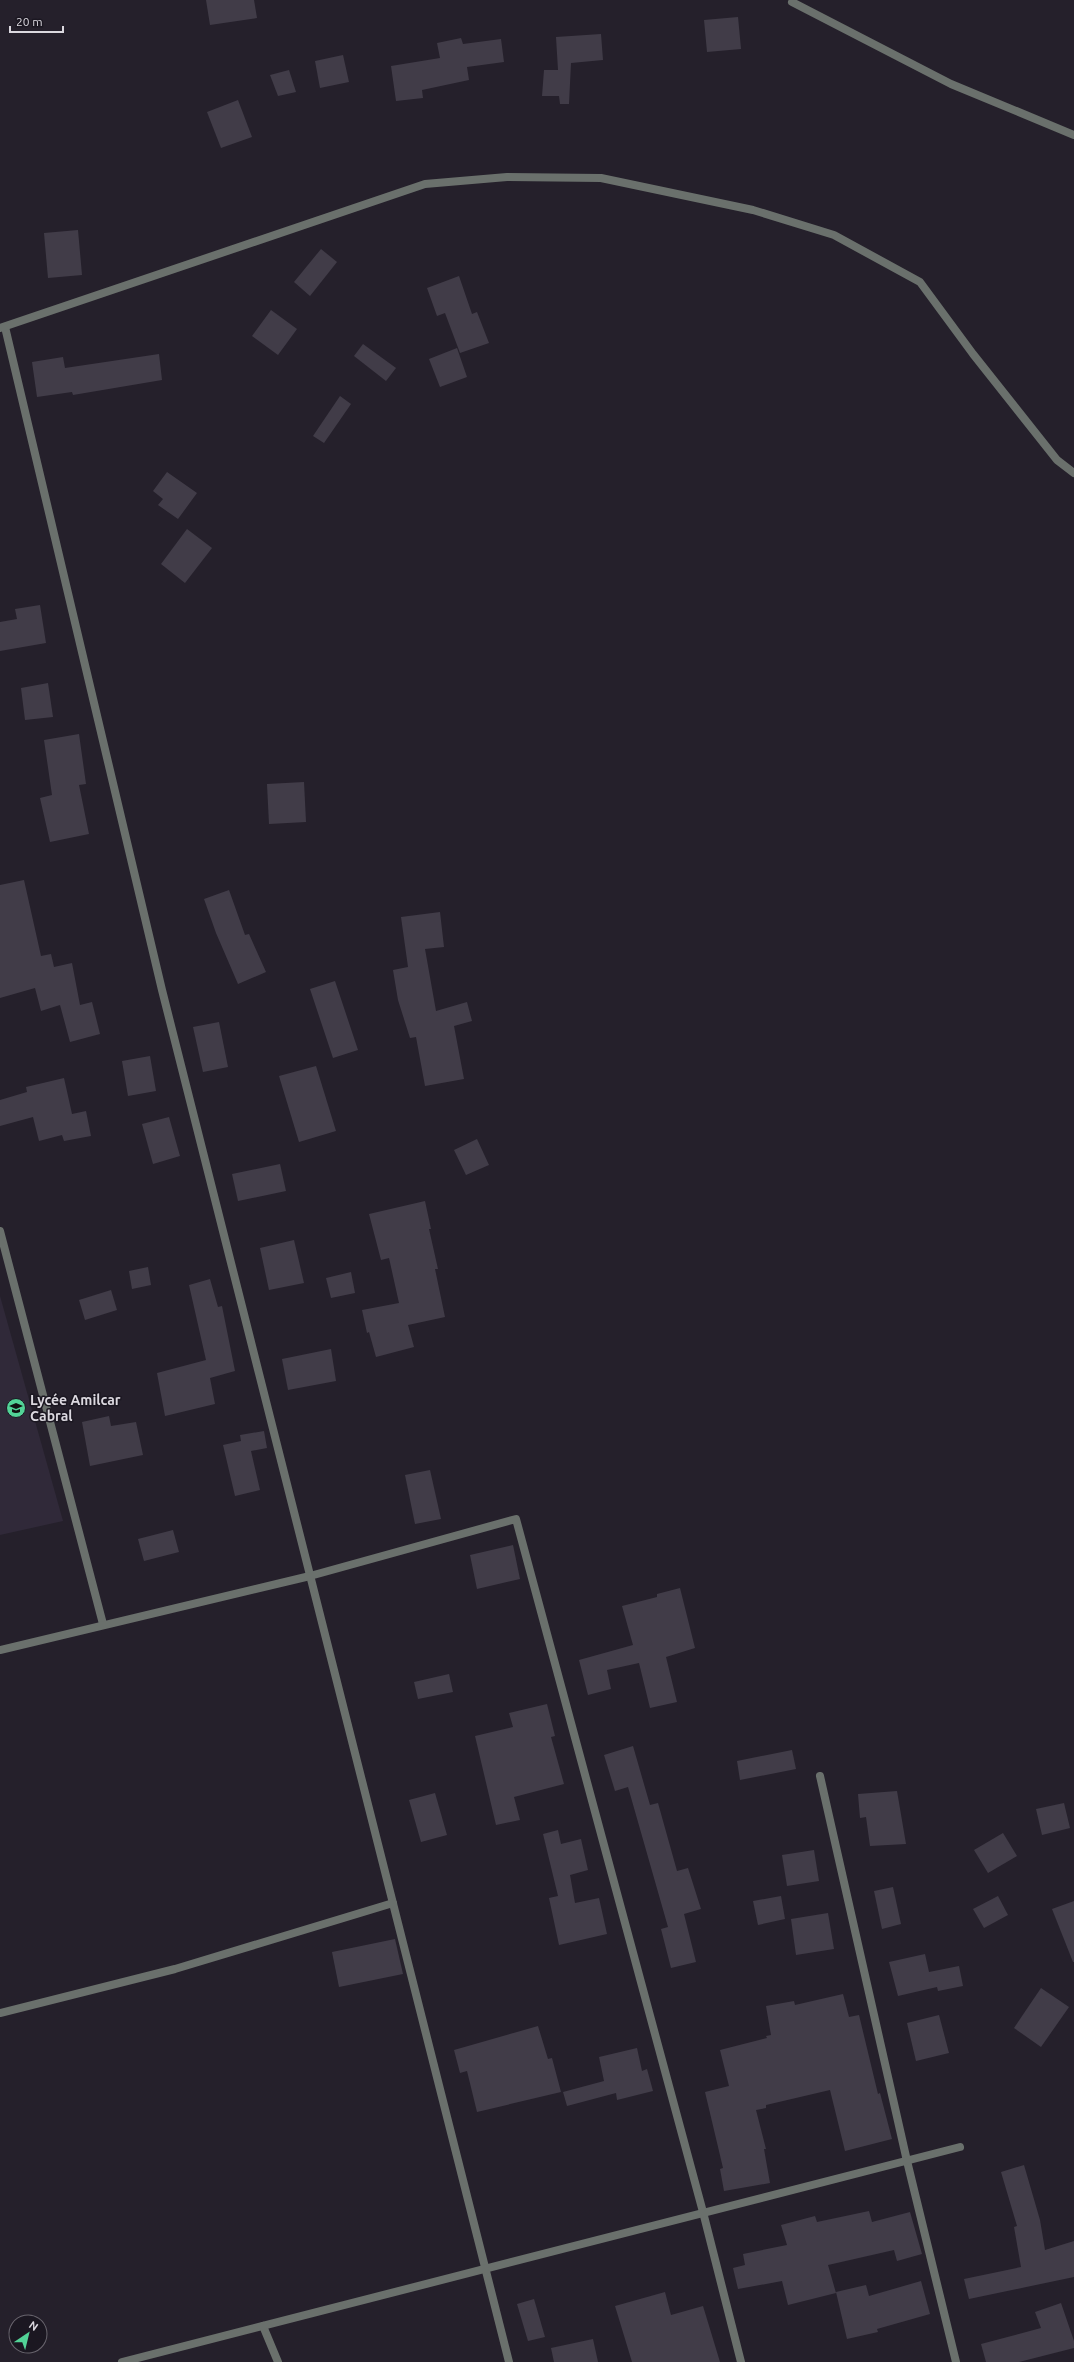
<svg xmlns="http://www.w3.org/2000/svg" width="1074" height="2362" font-family="Ubuntu,sans-serif">
<style>
.built{fill:#302939}
.building{fill:#413c48}
.lines{fill:none;stroke-linecap:round;stroke-linejoin:round}
.minor{stroke:#6a706c;stroke-width:8}
.labels{text-anchor:middle;dominant-baseline:central;stroke-width:3;stroke-linejoin:round;paint-order:stroke}
.poi-label{font-size:14px;font-weight:bold;fill:#dbd8df;stroke:#1b1721;text-anchor:start}
</style>
<rect width="100%" height="100%" fill="#25202b"/>
<path class="built" d="M0 1296 63 1521 0 1535Z"/>
<g class="building">
<path d="M206 0H254L257 18 210 25Z"/>
<path d="M738 17 741 49 707 52 704 20Z"/>
<path d="M601 34 603 60 571 63 569 104H560L559 96H542L544 70H558L556 37Z"/>
<path d="M461 38 463 44 501 39 504 62 467 67 469 80 422 90 423 98 396 101 391 66 440 58 437 43Z"/>
<path d="M343 55 349 82 320 88 315 61Z"/>
<path d="M289 70 296 92 278 96 270 75Z"/>
<path d="M238 100 252 137 221 148 207 112Z"/>
<path d="M78 230 82 275 48 278 44 233Z"/>
<path d="M321 249 337 262 310 296 294 282Z"/>
<path d="M459 276 472 314 477 312 489 343 460 353 445 313 437 316 427 288Z"/>
<path d="M271 310 297 329 278 355 252 336Z"/>
<path d="M363 344 396 368 386 381 354 356Z"/>
<path d="M457 348 467 377 440 387 429 359Z"/>
<path d="M159 354 162 380 73 395 72 392 37 397 32 362 63 357 65 368Z"/>
<path d="M340 396 351 404 324 443 313 436Z"/>
<path d="M167 472 197 493 178 519 158 505 163 499 153 491Z"/>
<path d="M187 529 212 548 185 583 161 564Z"/>
<path d="M40 605 46 643 0 651V622L17 619 15 609Z"/>
<path d="M48 683 53 717 25 720 21 688Z"/>
<path d="M79 734 86 784 79 785 89 834 50 842 40 798 52 795 44 740Z"/>
<path d="M304 782 306 822 269 824 267 784Z"/>
<path d="M24 880 41 956 51 954 54 967 72 963 80 1005 92 1002 100 1034 70 1042 60 1005 41 1011 35 988 0 998V885Z"/>
<path d="M229 890 245 935 249 934 266 972 238 984 216 933 204 899Z"/>
<path d="M440 912 444 947 425 949 436 1011 467 1002 472 1021 454 1026 464 1079 425 1086 416 1037 410 1038 398 1000 393 970 408 967 401 917Z"/>
<path d="M335 981 358 1050 333 1058 310 989Z"/>
<path d="M219 1022 228 1067 203 1072 193 1027Z"/>
<path d="M150 1056 156 1091 128 1096 122 1061Z"/>
<path d="M316 1066 336 1131 299 1142 279 1076Z"/>
<path d="M64 1078 72 1114 86 1111 91 1136 64 1141 62 1135 39 1141 33 1117 0 1126V1100L27 1092 26 1087Z"/>
<path d="M169 1117 180 1156 153 1164 142 1124Z"/>
<path d="M477 1139 489 1165 466 1175 454 1150Z"/>
<path d="M280 1164 286 1191 238 1201 232 1174Z"/>
<path d="M425 1201 431 1229H429L438 1269H435L445 1317 408 1325 414 1347 376 1357 369 1332 367 1333 362 1310 399 1303 389 1258 381 1260 369 1214Z"/>
<path d="M294 1240 304 1283 269 1290 260 1248Z"/>
<path d="M148 1267 151 1285 132 1289 129 1271Z"/>
<path d="M351 1272 355 1293 331 1298 326 1278Z"/>
<path d="M210 1279 218 1307 222 1306 235 1371 210 1378 215 1404 165 1416 157 1373 206 1360 189 1285Z"/>
<path d="M111 1290 117 1310 85 1320 79 1300Z"/>
<path d="M331 1349 336 1381 288 1390 282 1359Z"/>
<path d="M109 1416 111 1426 136 1422 143 1455 90 1466 82 1422Z"/>
<path d="M264 1431 267 1448 251 1451 260 1490 235 1496 223 1445 241 1441 240 1435Z"/>
<path d="M430 1470 441 1519 415 1524 405 1475Z"/>
<path d="M173 1530 179 1552 144 1561 138 1539Z"/>
<path d="M513 1545 520 1579 477 1589 470 1555Z"/>
<path d="M680 1588 695 1648 666 1657 677 1702 650 1708 639 1663 607 1670 611 1689 588 1695 579 1660 633 1645 622 1606 657 1597V1594Z"/>
<path d="M449 1674 453 1692 418 1699 414 1682Z"/>
<path d="M547 1704 555 1736 551 1737 564 1784 514 1797 520 1820 496 1825 475 1736 513 1727 509 1713Z"/>
<path d="M633 1746 650 1805 658 1803 677 1871 688 1868 701 1909 684 1914 696 1962 671 1968 661 1929 668 1927 628 1787 615 1791 604 1755Z"/>
<path d="M792 1750 796 1769 740 1780 737 1761Z"/>
<path d="M897 1791 906 1844 870 1846 866 1817 860 1818 858 1794Z"/>
<path d="M435 1793 447 1835 421 1842 409 1800Z"/>
<path d="M1064 1803 1070 1828 1042 1835 1036 1809Z"/>
<path d="M558 1830 561 1844 581 1839 588 1870 570 1875 575 1903 599 1898 607 1934 559 1945 549 1898 558 1896 543 1834Z"/>
<path d="M1003 1833 1017 1856 988 1873 974 1850Z"/>
<path d="M814 1850 819 1881 787 1886 782 1855Z"/>
<path d="M893 1887 901 1924 882 1929 874 1891Z"/>
<path d="M781 1896 785 1919 758 1925 753 1901Z"/>
<path d="M998 1896 1008 1915 984 1928 973 1909Z"/>
<path d="M1074 1901V1962H1073L1052 1909Z"/>
<path d="M828 1913 834 1949 796 1955 791 1919Z"/>
<path d="M395 1939 403 1974 339 1987 332 1952Z"/>
<path d="M925 1954 929 1972 959 1966 963 1986 938 1991 937 1987 898 1996 889 1962Z"/>
<path d="M1041 1988 1069 2007 1041 2047 1014 2028Z"/>
<path d="M843 1994 849 2017 859 2015 878 2094 880 2093 892 2139 845 2151 830 2090 766 2105V2108L756 2110 766 2149H764L770 2183 724 2191 720 2169 723 2168 705 2092 729 2086 720 2050 767 2038 766 2036 771 2035 766 2006 794 2001 795 2005Z"/>
<path d="M939 2015 949 2053 916 2061 907 2023Z"/>
<path d="M538 2026 548 2059 552 2058 561 2092 477 2112 467 2071 460 2073 454 2050Z"/>
<path d="M637 2048 642 2071 647 2069 653 2091 617 2100 616 2093 567 2106 563 2092 604 2081 599 2057Z"/>
<path d="M1024 2165 1040 2220 1045 2250 1074 2241V2277L969 2299 964 2279 1021 2267 1014 2227 1017 2226 1001 2172Z"/>
<path d="M869 2211 872 2222 910 2212 922 2254 897 2261 894 2250 828 2265 836 2293 788 2305 782 2281 738 2289 733 2268 745 2265 743 2254 787 2245 781 2225 815 2216 817 2222Z"/>
<path d="M921 2281 930 2314 877 2329 878 2332 847 2339 836 2292 866 2285 869 2296Z"/>
<path d="M665 2292 671 2315 703 2306 720 2362H632L615 2306Z"/>
<path d="M534 2299 545 2337 528 2341 517 2304Z"/>
<path d="M1061 2303 1074 2341V2348L1019 2362H986L981 2344 1041 2328 1035 2312Z"/>
<path d="M593 2339 598 2362H554L551 2348Z"/>
</g>
<g class="lines">
<g class="minor">
<path d="M792 2 951 84 1074 135"/>
<path d="M5 327 162 990 509 2362"/>
<path d="M0 328 425 184 507 177 601 178 753 210 834 235 920 282 973 354 1057 460 1074 473"/>
<path d="M0 1231 103 1624"/>
<path d="M0 1650 310 1576 516 1519 703 2212 741 2362"/>
<path d="M820 1776 907 2161 956 2362"/>
<path d="M0 2013 175 1969 393 1903"/>
<path d="M263 2326 278 2362"/>
<path d="M122 2362 960 2147"/>
</g>
</g>
<defs>
<symbol id="school-disc" viewBox="-11 -11 22 22"><circle r="9.5" fill="#52d397" stroke="#1b1721"/><path d="M0-5L7-2L0 1L-7-2ZM-4 1L0 2.5L4 1V4Q0 6-4 4Z" fill="#111"/></symbol>
</defs>
<g fill-rule="evenodd">
<use href="#school-disc" x="5" y="1397" width="22" height="22"/>
</g>
<g class="labels">
<g class="poi-label">
<text x="30" y="1400">Lycée Amilcar<tspan x="30" dy="16">Cabral</tspan></text>
</g>
</g>
<g transform="translate(28 2334) rotate(35)"><circle r="19" fill="#1b1721" stroke="#68646d"/>
<path d="M0-3L7 15L0 10L-7 15Z" fill="#52d397"/>
<text y="-6" font-size="11" font-weight="bold" text-anchor="middle" fill="#dbd8df">N</text>
</g>
<path d="M10 26v6h53v-6" fill="none" stroke="#dbd8df" stroke-width="2"/>
<text x="16" y="26" font-size="12" fill="#dbd8df" stroke="#1b1721" stroke-width="3" paint-order="stroke">20 m</text>
</svg>
